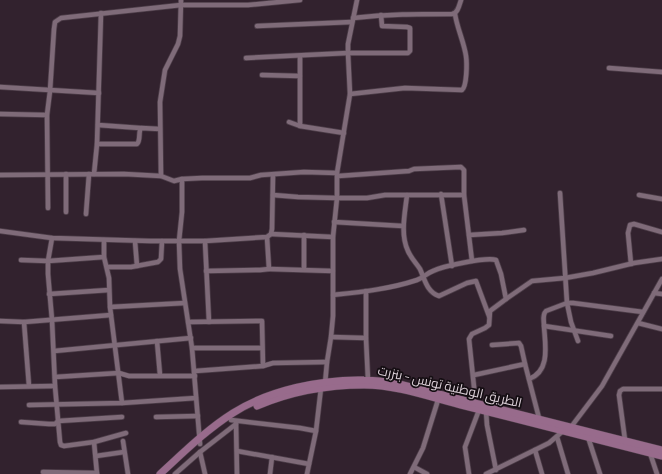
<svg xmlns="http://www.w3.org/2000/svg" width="662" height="474" font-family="Barlow,Cairo,sans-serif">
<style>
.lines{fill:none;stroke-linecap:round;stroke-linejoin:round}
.minor-casing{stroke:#4d3e49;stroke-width:6}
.primary-casing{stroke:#4d3e49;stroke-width:8}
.minor{stroke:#7f6b79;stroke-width:4.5}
.primary{stroke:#986b8c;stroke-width:7}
.labels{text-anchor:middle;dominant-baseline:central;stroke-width:3.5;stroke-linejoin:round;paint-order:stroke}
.street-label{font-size:13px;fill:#ddd1d9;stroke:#150e13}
</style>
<rect width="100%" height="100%" fill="#32222e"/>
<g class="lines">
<defs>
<g id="minor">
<path d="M353 18C388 14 417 14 452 14 458 13 459 6 461 0"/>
<path d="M257 26 352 22"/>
<path d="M300 56V126"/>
<path d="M246 58 348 53H408L410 51V28L407 27 382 26 381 15"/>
<path d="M609 68 662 72"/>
<path d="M262 75 300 76"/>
<path d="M0 87 99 93"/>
<path d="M350 94 405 88 462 90C467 86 467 63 466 56 464 42 457 28 455 14"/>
<path d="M0 114 47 115"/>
<path d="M289 122 300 126 344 133"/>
<path d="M98 125 140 128"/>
<path d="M97 144H137C141 140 138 132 141 128L160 129"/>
<path d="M94 174 97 144 101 13"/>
<path d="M0 175 124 174 161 176 174 181 182 179V212L179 241 180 269 192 348 200 444"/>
<path d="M161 176 160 102 165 70 178 44 180 36 181 0"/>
<path d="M338 176 409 171 414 169 461 167 464 170V195"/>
<path d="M182 179 202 178H250L261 175 304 172 337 173"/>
<path d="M560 193 567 303 571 322 578 341"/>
<path d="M441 194 452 266"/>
<path d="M273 195 298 197 337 198H367L385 195H464L472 261"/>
<path d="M407 195C405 213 400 234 408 251 411 258 416 263 420 269 425 280 427 292 439 296L467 283 476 281 489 316"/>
<path d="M639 195 662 199"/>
<path d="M48 208 47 115 50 91 54 29 55 22 61 18 181 5H248L300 0"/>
<path d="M66 212V174"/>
<path d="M86 214 89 174"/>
<path d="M334 222 403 226"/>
<path d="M0 231 52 238 150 241H205L267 237 271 234 272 229 273 175"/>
<path d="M271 234 333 237"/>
<path d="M469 235 502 233 524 230"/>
<path d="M52 238 48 261V274L52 320 55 386 60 442 61 445 64 446 94 442 126 433"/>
<path d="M104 240V257L109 278 110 307 122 403"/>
<path d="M135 241 137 266"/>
<path d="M205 241 209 322"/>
<path d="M21 260 48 261 104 257"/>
<path d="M631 264 628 233 630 225 634 224 662 232"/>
<path d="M107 267H131L158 262 161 259 162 241"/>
<path d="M269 269 333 271"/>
<path d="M304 269V235"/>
<path d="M206 271 260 270 269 269 267 237"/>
<path d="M366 291V338L368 380"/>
<path d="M654 293 662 294"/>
<path d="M49 294 109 290"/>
<path d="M333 295C361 292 390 289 417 280 423 278 427 273 433 271 443 266 486 257 496 260L501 274 506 299 490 311 489 325 485 328 472 334 469 339 474 387 473 403"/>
<path d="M506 299 532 281 565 278 593 273 634 263 662 259"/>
<path d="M110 307 185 303"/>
<path d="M0 321 24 322 111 315"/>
<path d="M24 322 29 386"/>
<path d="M188 322 262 321 263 366"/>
<path d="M638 323 662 329"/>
<path d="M544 326 611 336"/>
<path d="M331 337 366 338"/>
<path d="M157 341 160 375"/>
<path d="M492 345 519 343 521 346 525 364"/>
<path d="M192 348H262"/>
<path d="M54 351 191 338"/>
<path d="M195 371 263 366 273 363 327 362"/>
<path d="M474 375 525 364 539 418"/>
<path d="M55 377 119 373 129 376H195"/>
<path d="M529 379C551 371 545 344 544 326 544 320 542 315 546 311L567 303H573L643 312"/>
<path d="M325 384 327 362 331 337 333 316V237L337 198V173L350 94 348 53V44L357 0"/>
<path d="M0 387 55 386"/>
<path d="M29 405 122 403 196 398"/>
<path d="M486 411 487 425 496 470"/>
<path d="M156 417 198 416"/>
<path d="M231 420 300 428 316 431"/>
<path d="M21 422 49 424H55L58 421 122 417"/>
<path d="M236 422 237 474"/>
<path d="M557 437 568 474"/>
<path d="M588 437 600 474"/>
<path d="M625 440 619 395 620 391 623 389H662"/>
<path d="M123 441 128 474"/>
<path d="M94 442 97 474"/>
<path d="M535 450 542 474"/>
<path d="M237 451 309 464"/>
<path d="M200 452 205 474"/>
<path d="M650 453 657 474"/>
<path d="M96 456 124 452"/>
<path d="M414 467 427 474"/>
<path d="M43 472 97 473"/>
<path d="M175 474 200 452 236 424"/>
<path d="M270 474 272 457"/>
<path d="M307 474 316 431 321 388"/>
<path d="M410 474 423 448 438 400"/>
<path d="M469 474 465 447 479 410"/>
<path d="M486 474 549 443 563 431 571 427 602 386 662 279"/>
</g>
<g id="primary">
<path d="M257 406C290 392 328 385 364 385 398 385 432 398 465 406 530 422 596 439 662 456"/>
<path d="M160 474C183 453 206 430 233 413 269 390 322 379 364 380 374 380 385 382 395 383L662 450"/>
</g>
</defs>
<use href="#minor" class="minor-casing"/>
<use href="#primary" class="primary-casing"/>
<use href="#minor" class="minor"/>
<use href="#primary" class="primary"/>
</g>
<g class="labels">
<g class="street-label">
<text transform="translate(450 386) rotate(13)">الطريق الوطنية تونس - بنزرت</text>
</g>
</g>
</svg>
